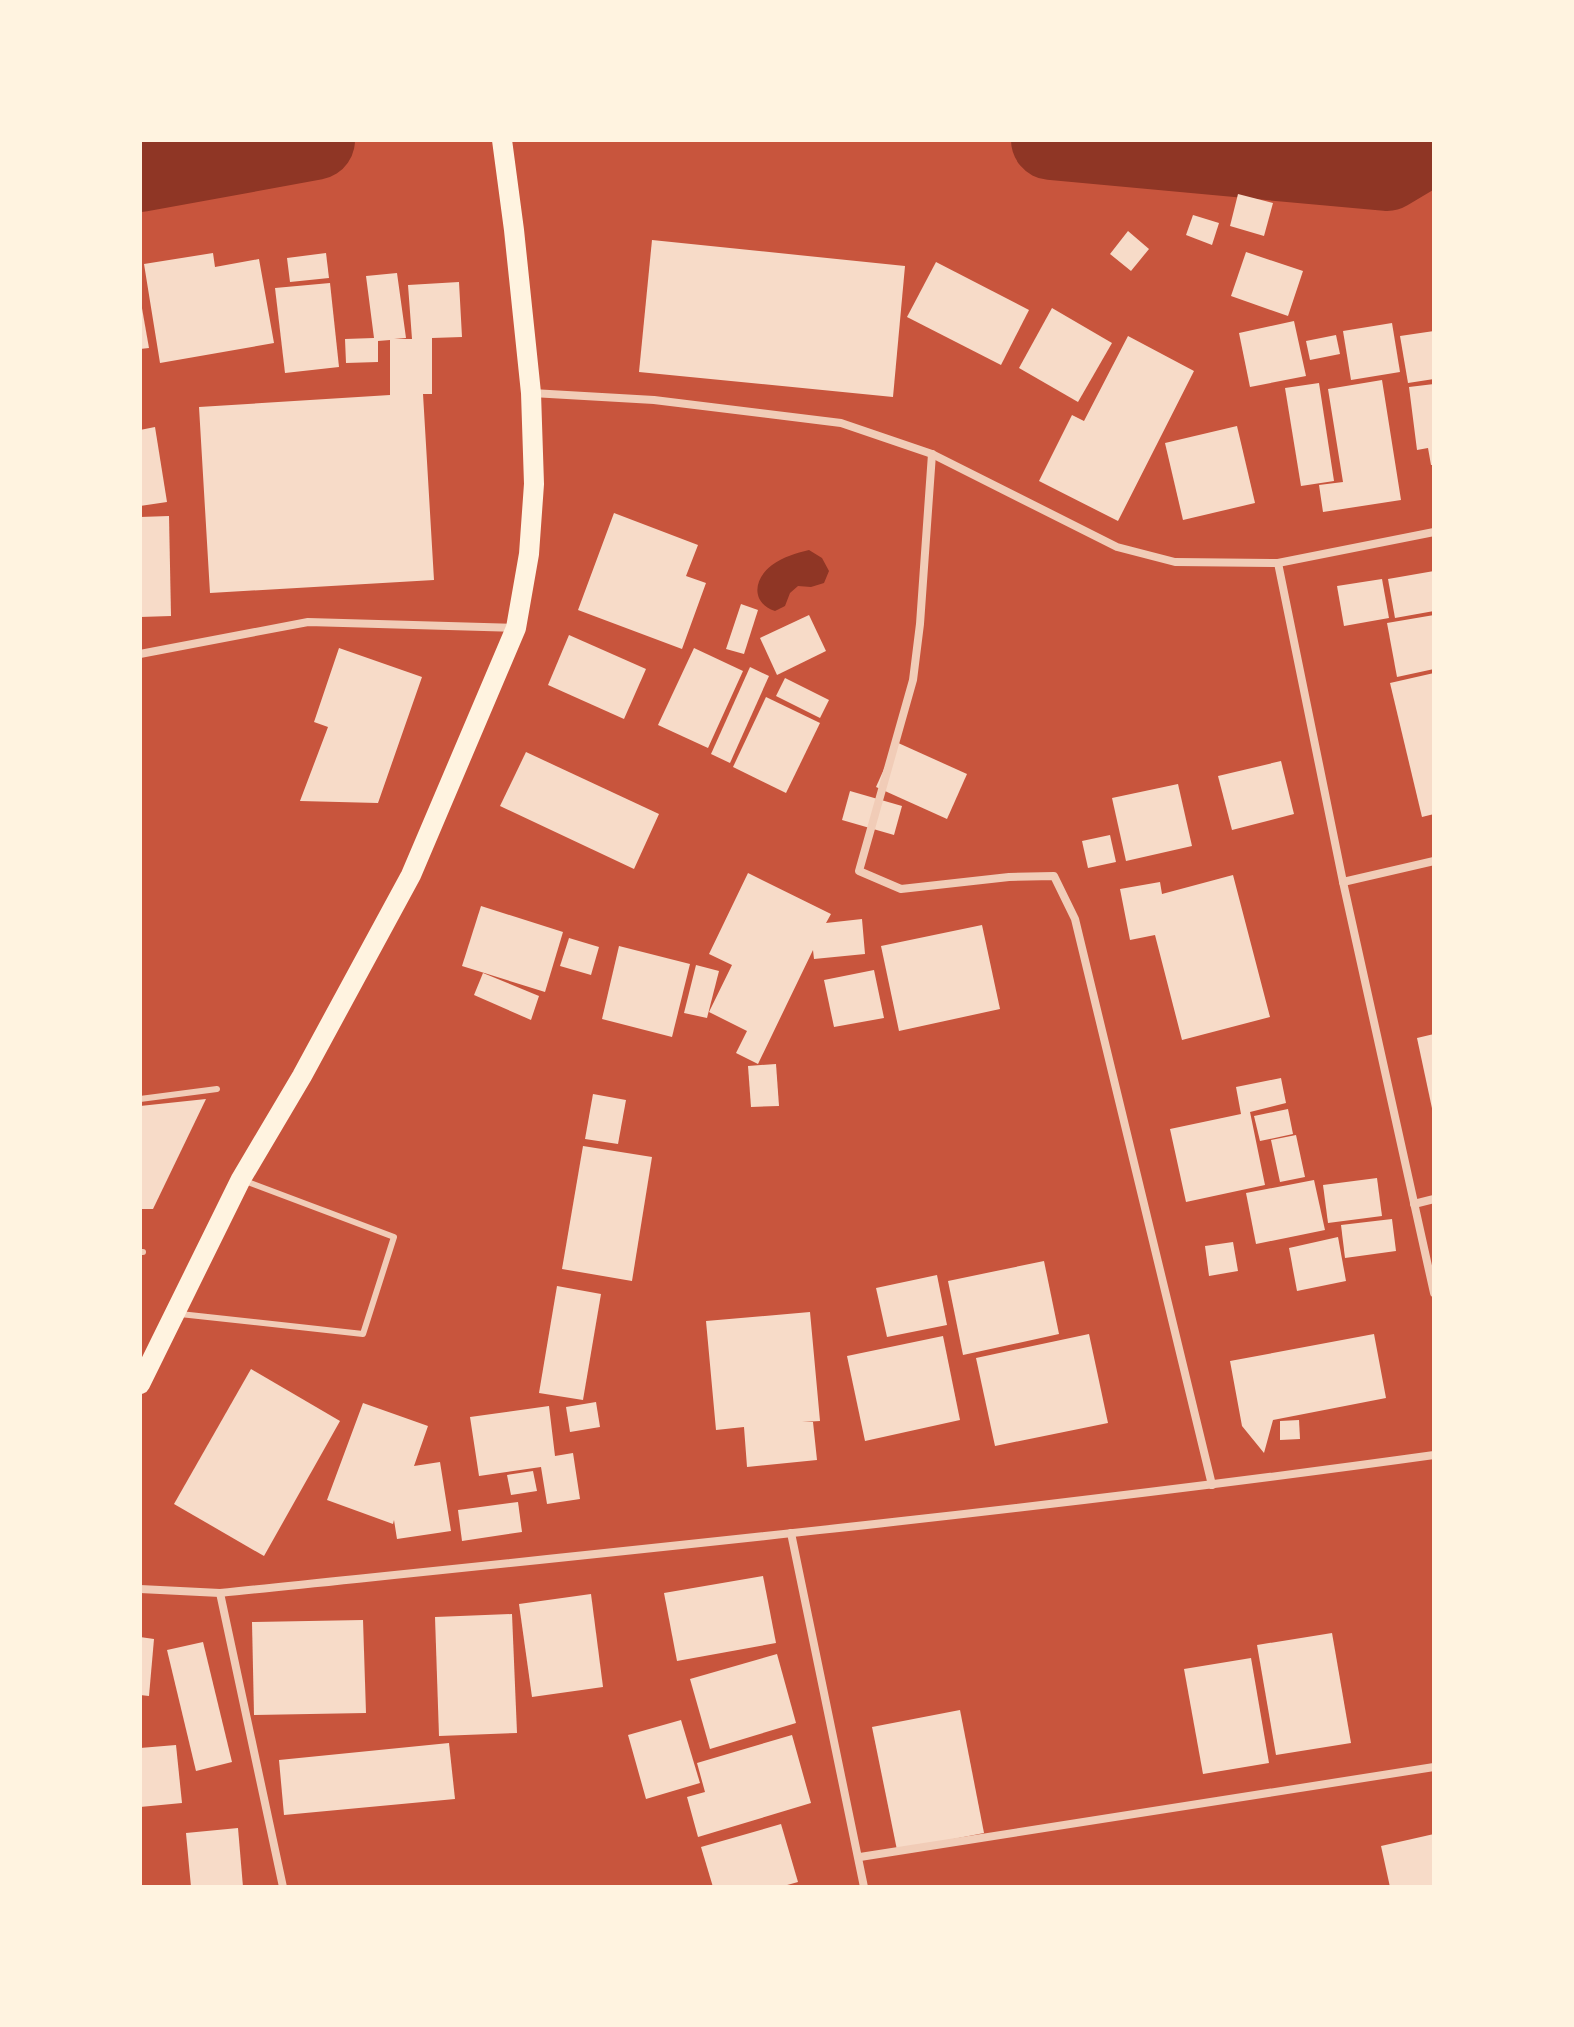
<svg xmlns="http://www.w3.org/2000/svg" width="1574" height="2027" font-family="Manrope,sans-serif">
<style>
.water{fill:#8f3625}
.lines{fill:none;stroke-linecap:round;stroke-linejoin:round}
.river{stroke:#8f3625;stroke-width:80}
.building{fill:#f7dbc8}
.service{stroke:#f1ccb7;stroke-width:6}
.minor{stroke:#f1ccb7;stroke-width:8}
.primary{stroke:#fff3e0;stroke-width:20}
</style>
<rect width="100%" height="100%" fill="#c8553d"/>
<path class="water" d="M809 550 822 558 829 571 824 583 811 587 798 586 790 593 785 606 775 611C751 603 753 579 772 565 783 557 796 553 809 550Z"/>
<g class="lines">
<g class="river">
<path d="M1051 140 1387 171 1434 143"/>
<path d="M140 172 315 140"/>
</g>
</g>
<g class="building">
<path d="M1238 194 1273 203 1264 236 1230 226Z"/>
<path d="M1193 215 1219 223 1212 245 1186 235Z"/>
<path d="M1128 231 1149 249 1131 271 1110 254Z"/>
<path d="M652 240 905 266 893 397 639 372Z"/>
<path d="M1246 252 1303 271 1288 316 1231 296Z"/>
<path d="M213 253 215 267 259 259 274 343 160 363 144 264Z"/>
<path d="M326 253 329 278 290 282 287 258Z"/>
<path d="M936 262 1029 310 1001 365 907 317Z"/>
<path d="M397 273 406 338 394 339H412L408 285 459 282 462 337 432 338V394H423L434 580 210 593 199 407 390 395V340L378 341V362L346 363 345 339 374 338 366 276Z"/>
<path d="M330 283 339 367 285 373 275 288Z"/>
<path d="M140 297 149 348 140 349Z"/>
<path d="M1052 308 1112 343 1078 402 1019 368Z"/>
<path d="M1294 321 1306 376 1250 387 1239 333Z"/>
<path d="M1392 323 1400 372 1351 380 1343 331Z"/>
<path d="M1434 331V379L1408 383 1400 336Z"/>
<path d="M1336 335 1340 354 1310 360 1306 341Z"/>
<path d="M1128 336 1194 371 1118 521 1039 481 1072 415 1084 421Z"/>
<path d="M1382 380 1401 500 1323 512 1319 485 1343 482 1328 389Z"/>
<path d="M1319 383 1334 481 1301 486 1285 388Z"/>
<path d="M1434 384V465H1431L1428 448 1417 450 1409 387Z"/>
<path d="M1237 426 1255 503 1183 520 1165 443Z"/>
<path d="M155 427 167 502 140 506V430Z"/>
<path d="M614 513 698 545 686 576 706 583 682 649 578 610Z"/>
<path d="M169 516 171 616 140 617V517Z"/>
<path d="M1434 571V611L1395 618 1388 579Z"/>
<path d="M1382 579 1389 618 1344 626 1337 586Z"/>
<path d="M741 604 758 610 744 654 726 649Z"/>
<path d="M809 615 826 651 777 675 760 638Z"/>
<path d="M1434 615V669L1397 677 1387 623Z"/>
<path d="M569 635 646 669 624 719 548 685Z"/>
<path d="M339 648 422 677 378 803 300 801 328 727 314 722Z"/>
<path d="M694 648 743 671 708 748 658 725Z"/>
<path d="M750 667 769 676 730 763 711 754Z"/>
<path d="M1434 673V814L1422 817 1390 683Z"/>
<path d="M785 678 829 700 820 718 776 696Z"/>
<path d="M766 697 820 723 786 793 733 767Z"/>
<path d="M896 742 967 774 947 819 876 787Z"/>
<path d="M526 752 659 814 634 869 500 806Z"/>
<path d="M1281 761 1294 814 1232 830 1218 776Z"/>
<path d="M1178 784 1192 846 1126 861 1112 798Z"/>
<path d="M850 791 902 806 894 835 842 820Z"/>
<path d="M1110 835 1116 862 1088 868 1082 841Z"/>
<path d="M748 873 831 914 826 923 862 919 865 954 814 959 813 950 758 1064 736 1053 747 1031 709 1012 732 965 709 954Z"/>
<path d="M1233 875 1270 1017 1182 1040 1155 935 1130 940 1120 889 1160 882 1162 894Z"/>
<path d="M481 906 563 932 545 992 462 966Z"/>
<path d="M982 925 1000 1009 899 1031 881 946Z"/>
<path d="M569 938 599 947 591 975 560 966Z"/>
<path d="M619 946 690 964 672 1037 602 1019Z"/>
<path d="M696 965 719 971 707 1018 684 1013Z"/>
<path d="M874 970 884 1018 834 1027 824 980Z"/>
<path d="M483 973 539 996 531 1020 474 995Z"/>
<path d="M1434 1034V1113H1433L1417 1038Z"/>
<path d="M776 1064 779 1106 751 1107 748 1066Z"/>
<path d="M1281 1078 1286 1103 1250 1112 1265 1185 1186 1202 1170 1129 1241 1114 1236 1087Z"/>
<path d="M593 1094 626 1100 618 1144 585 1139Z"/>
<path d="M206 1099 153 1209H140V1106Z"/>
<path d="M1288 1109 1293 1134 1260 1141 1254 1116Z"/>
<path d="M1296 1135 1305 1177 1280 1182 1271 1140Z"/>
<path d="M583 1146 652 1157 632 1281 562 1269Z"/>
<path d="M1377 1178 1382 1216 1328 1223 1323 1185Z"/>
<path d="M1314 1180 1325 1230 1256 1244 1246 1193Z"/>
<path d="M1392 1219 1396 1251 1345 1258 1341 1225Z"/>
<path d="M1338 1237 1346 1281 1297 1291 1289 1248Z"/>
<path d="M1233 1242 1238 1271 1209 1276 1205 1246Z"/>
<path d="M1044 1261 1059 1334 963 1355 948 1281Z"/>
<path d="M937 1275 947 1325 887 1337 876 1288Z"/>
<path d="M557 1286 601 1294 583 1400 539 1393Z"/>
<path d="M810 1312 820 1421 802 1422H813L817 1460 747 1467 744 1427 716 1430 706 1321Z"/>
<path d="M1089 1334 1108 1423 995 1446 976 1358Z"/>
<path d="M1374 1334 1386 1398 1273 1420 1264 1453 1242 1426 1230 1361Z"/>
<path d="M943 1336 960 1420 865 1441 847 1356Z"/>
<path d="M251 1369 340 1421 264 1556 174 1504Z"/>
<path d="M596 1402 600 1427 570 1432 566 1407Z"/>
<path d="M363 1403 428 1426 414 1466 440 1462 451 1531 397 1539 394 1520 393 1524 327 1500Z"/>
<path d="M549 1406 555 1456 573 1453 580 1499 547 1504 541 1467 479 1476 470 1417Z"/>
<path d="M1299 1420 1300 1439 1280 1440V1421Z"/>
<path d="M533 1471 537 1491 511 1495 507 1475Z"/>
<path d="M518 1502 522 1532 462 1541 458 1510Z"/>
<path d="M763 1576 776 1643 677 1661 664 1593Z"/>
<path d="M591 1594 603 1687 532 1697 519 1604Z"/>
<path d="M512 1614 517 1733 439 1736 435 1617Z"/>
<path d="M363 1620 366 1713 254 1715 252 1622Z"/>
<path d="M1332 1633 1351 1743 1276 1755 1257 1645Z"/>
<path d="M140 1637 154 1639 149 1696 140 1695Z"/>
<path d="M203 1642 232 1762 196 1771 167 1650Z"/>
<path d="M777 1654 796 1723 710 1749 690 1679Z"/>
<path d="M1251 1658 1269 1763 1203 1774 1184 1669Z"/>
<path d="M960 1710 984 1833 897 1850 872 1727Z"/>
<path d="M681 1720 700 1783 646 1799 628 1735Z"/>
<path d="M792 1735 811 1803 698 1837 687 1797 705 1792 697 1763Z"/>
<path d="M449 1743 455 1799 284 1815 279 1760Z"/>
<path d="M176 1745 182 1803 140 1807V1748Z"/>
<path d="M781 1824 798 1882 780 1887H713L701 1847Z"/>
<path d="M238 1828 243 1887H191L186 1833Z"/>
<path d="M1434 1834V1887H1390L1381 1846Z"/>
</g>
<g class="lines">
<g class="service">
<path d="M140 1099 217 1089"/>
<path d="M140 1252H143"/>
<path d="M180 1314 363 1334 394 1237 245 1181"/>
</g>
<g class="minor">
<path d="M532 393 654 400 841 423 932 454 1117 547 1175 562 1278 563 1434 532"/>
<path d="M932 454 920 624 913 680 859 871 901 889 1009 877 1054 876 1075 919 1212 1485"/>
<path d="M1278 563 1343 882 1434 1293"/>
<path d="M140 654 308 622 515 628"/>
<path d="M1343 882 1434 861"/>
<path d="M1414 1204 1434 1199"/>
<path d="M791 1533 864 1887"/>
<path d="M140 1589 220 1593C625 1551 1031 1511 1434 1455"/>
<path d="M220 1593 283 1887"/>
<path d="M860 1857 1434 1767"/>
</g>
<path class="primary" d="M140 1384 241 1179 302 1076 411 875 516 628 529 554 534 484 531 393 514 230 502 140"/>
</g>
<rect width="1574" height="2027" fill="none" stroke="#fff3e0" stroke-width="284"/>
</svg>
